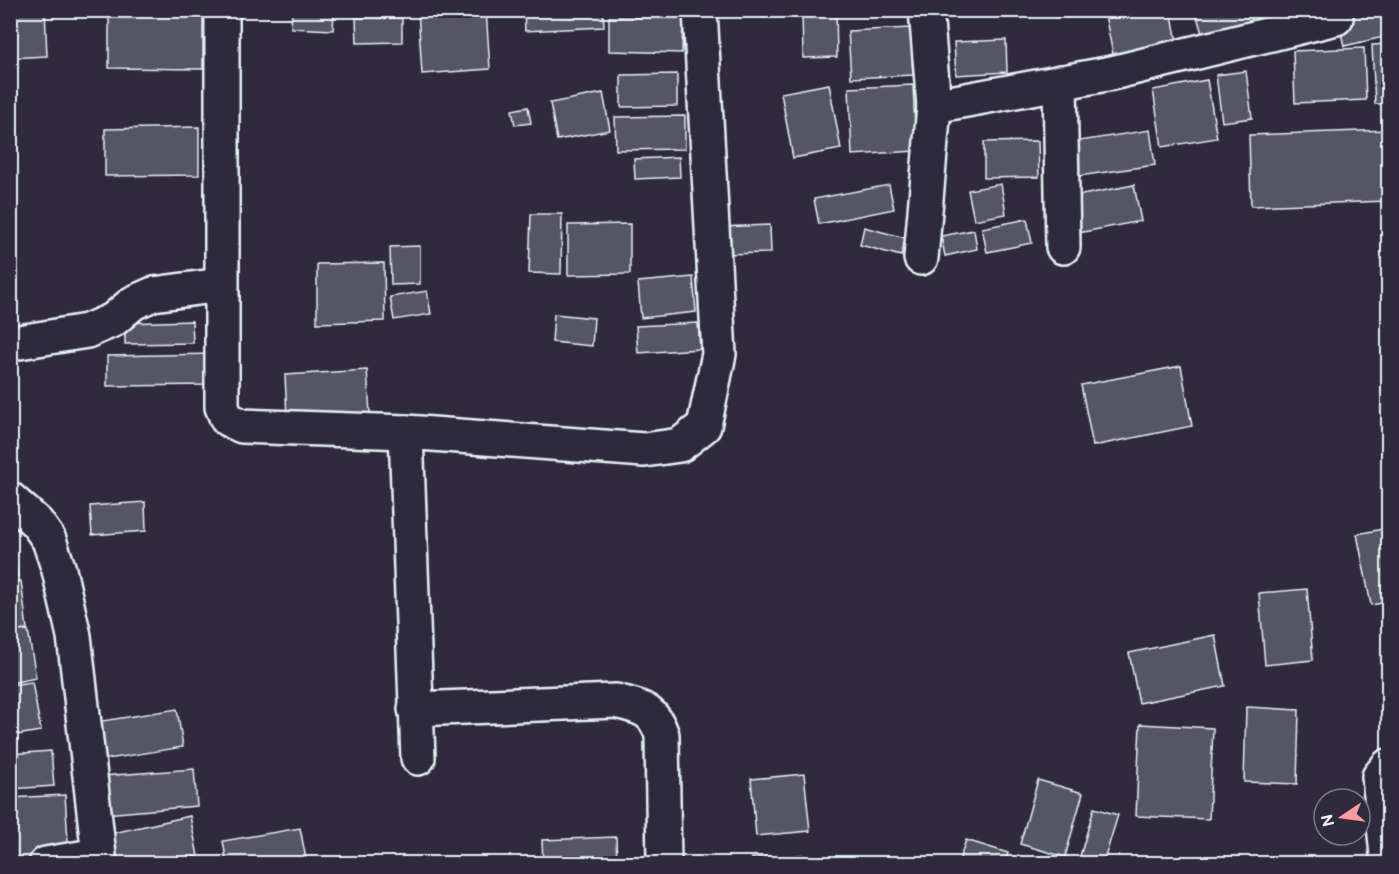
<svg xmlns="http://www.w3.org/2000/svg" width="1399" height="874" font-family="'Balsamiq Sans',sans-serif">
<style>
.building{fill:#575565;stroke:#e8f1f8;stroke-width:1.5}
.lines{fill:none;stroke-linecap:round;stroke-linejoin:round}
.minor-casing{stroke:#e8f1f8;stroke-width:38}
.minor{stroke:#2f2a3d;stroke-width:33}
</style>
<rect width="100%" height="100%" fill="#2f2a3d"/>
<filter id="ink" filterUnits="userSpaceOnUse"><feTurbulence type="fractalNoise" baseFrequency=".0167" numOctaves="2"/><feDisplacementMap in="SourceGraphic" scale="12" xChannelSelector="R" yChannelSelector="G"/><feConvolveMatrix kernelMatrix="1 2 1 2 8 2 1 2 1" color-interpolation-filters="sRGB"/></filter>
<g filter="url(#ink)">
<g class="building">
<path d="M10 10H45L47 56 10 58Z"/>
<path d="M109 10H203V69L109 68Z"/>
<path d="M292 10H334L333 30 291 28Z"/>
<path d="M418 10H486L490 69 422 74Z"/>
<path d="M524 10H603L604 27 525 31Z"/>
<path d="M802 10H836L837 57 803 58Z"/>
<path d="M845 10H895L846 13Z"/>
<path d="M1104 10H1171L1177 42 1113 54Z"/>
<path d="M1195 10H1266L1269 20 1204 40Z"/>
<path d="M1336 10H1388V36L1344 46Z"/>
<path d="M609 17 683 18 682 53 609 51Z"/>
<path d="M356 18H402V42L357 43Z"/>
<path d="M911 28 913 75 851 78 848 31Z"/>
<path d="M1006 40 1007 72 956 75 954 42Z"/>
<path d="M1388 44V104H1375L1372 45Z"/>
<path d="M1364 48 1366 100 1295 103 1293 51Z"/>
<path d="M1246 71 1252 118 1222 122 1216 75Z"/>
<path d="M677 74V106L621 107V75Z"/>
<path d="M1207 80 1217 138 1162 147 1153 90Z"/>
<path d="M829 84 841 149 793 158 781 93Z"/>
<path d="M913 85 916 151 852 155 849 88Z"/>
<path d="M603 93 610 130 557 140 550 103Z"/>
<path d="M528 107 531 123 515 125 512 110Z"/>
<path d="M685 116V149L616 150 615 117Z"/>
<path d="M199 127V175L105 176V129Z"/>
<path d="M1150 130 1155 165 1079 176 1073 142Z"/>
<path d="M1388 130V201L1251 206 1249 135Z"/>
<path d="M1038 141 1039 177 984 178V142Z"/>
<path d="M679 157 680 177 635 179 634 159Z"/>
<path d="M1001 184 1006 214 974 220 968 190Z"/>
<path d="M889 185 894 209 819 224 814 199Z"/>
<path d="M1134 185 1141 221 1078 233 1071 197Z"/>
<path d="M531 214H562L561 274 529 273Z"/>
<path d="M1027 219 1032 243 987 252 982 228Z"/>
<path d="M630 224V274L568 275V225Z"/>
<path d="M770 225 771 253 719 254 718 227Z"/>
<path d="M864 227 905 238 901 256 860 245Z"/>
<path d="M974 230 977 249 945 256 941 236Z"/>
<path d="M420 246V284L391 285 390 247Z"/>
<path d="M384 263 385 321 317 323V264Z"/>
<path d="M693 277 696 312 641 318 638 282Z"/>
<path d="M427 291 431 314 394 320 390 297Z"/>
<path d="M554 314 594 318 592 346 552 342Z"/>
<path d="M192 321 193 343 125 344V323Z"/>
<path d="M698 323 700 349 638 353 636 326Z"/>
<path d="M214 354 215 385 107 386V356Z"/>
<path d="M1181 366 1192 426 1093 446 1081 385Z"/>
<path d="M367 370 370 413 287 417 285 375Z"/>
<path d="M145 502 146 531 92 535 90 506Z"/>
<path d="M1388 528V602L1371 605 1357 534Z"/>
<path d="M10 536 18 576 10 577Z"/>
<path d="M21 581 27 629 10 632V582Z"/>
<path d="M1307 589 1313 660 1265 665 1259 593Z"/>
<path d="M28 630 36 678 10 683V632Z"/>
<path d="M1215 635 1225 686 1139 703 1129 653Z"/>
<path d="M32 682 41 731 10 736V685Z"/>
<path d="M1246 707 1299 710 1297 784 1244 782Z"/>
<path d="M177 709 183 747 102 760 96 722Z"/>
<path d="M1140 724 1213 728 1209 819 1136 816Z"/>
<path d="M51 751 54 786 10 789V754Z"/>
<path d="M194 769 197 806 105 814 102 776Z"/>
<path d="M804 774 810 831 756 836 751 779Z"/>
<path d="M1038 780 1083 793 1065 857 1020 844Z"/>
<path d="M65 795 69 857 11 860 10 798Z"/>
<path d="M1094 808 1118 815 1103 864 1079 860Z"/>
<path d="M190 816 198 856 162 864H110L104 835Z"/>
<path d="M300 828 306 859 280 864H227L223 841Z"/>
<path d="M616 837 617 863 543 864 542 840Z"/>
<path d="M966 840 1008 853 1005 864H958Z"/>
<path d="M802 855V864H752V858Z"/>
<path d="M1018 857 1043 864H1017Z"/>
</g>
<g class="lines">
<defs>
<g id="minor">
<path d="M222 10V407L227 419 242 426 406 432 644 450 680 445 704 426 719 354 700 10"/>
<path d="M1060 82 1063 247"/>
<path d="M934 106 1112 73 1336 18"/>
<path d="M921 258 934 106 926 10"/>
<path d="M13 343 87 331 113 320 133 303 153 294 221 285"/>
<path d="M406 432 418 758"/>
<path d="M10 499 37 523 49 540 59 570 74 636 100 864"/>
<path d="M415 709 616 701C641 708 653 708 662 735L664 864"/>
<path d="M46 864 98 855"/>
<path d="M1388 864 1379 777 1388 766"/>
</g>
</defs>
<use href="#minor" class="minor-casing"/>
<use href="#minor" class="minor"/>
</g>
</g>
<rect width="1399" height="874" fill="none" stroke="#2f2a3d" stroke-width="36"/>
<rect x="18" y="18" width="1363" height="838" fill="none" stroke="#e8f1f8" stroke-width="2" filter="url(#ink)"/>
<g transform="translate(1342 817) rotate(257)"><circle r="28" fill="#2f2a3d" stroke="#797a88" stroke-width="1.5"/>
<path d="M0-4.5L10 22L0 15L-10 22Z" fill="#ff9aa2"/>
<text y="-9" font-size="16" font-weight="bold" text-anchor="middle" fill="#e8f1f8">N</text>
</g>
</svg>
